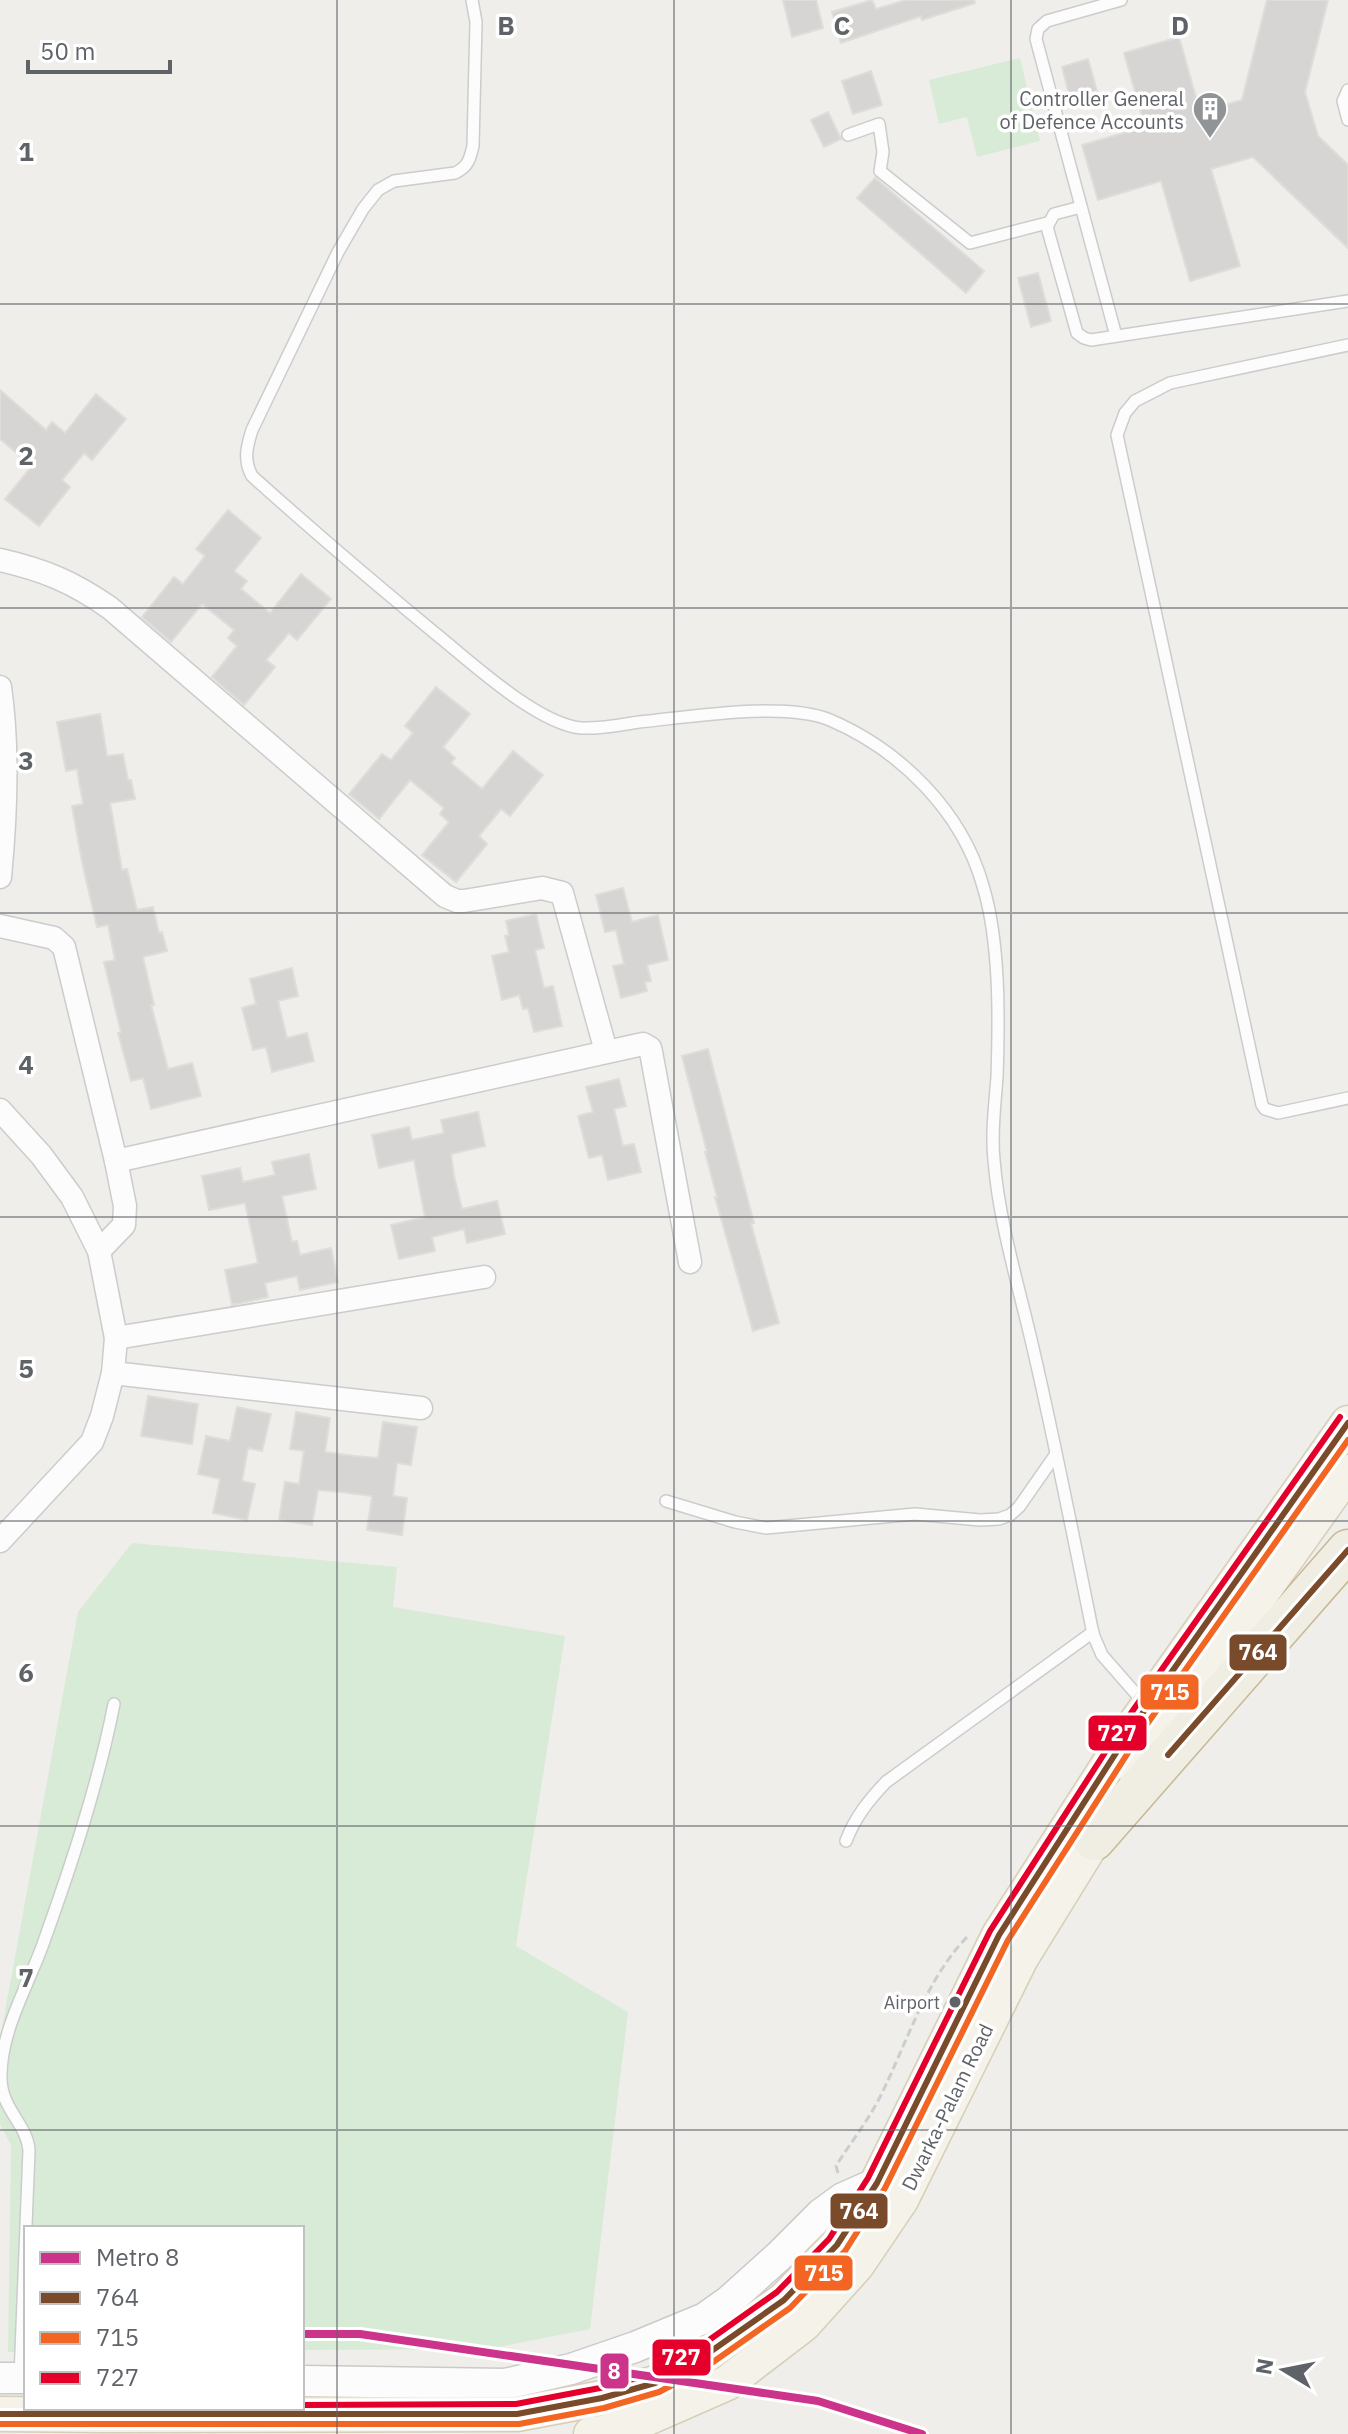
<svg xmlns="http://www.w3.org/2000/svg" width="1348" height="2434" font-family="'IBM Plex Sans',sans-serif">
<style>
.green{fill:#d8ebd6}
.building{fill:#d6d5d3;stroke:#deddd9;stroke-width:2}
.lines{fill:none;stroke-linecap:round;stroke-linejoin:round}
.lane-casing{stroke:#cbcccc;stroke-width:14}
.street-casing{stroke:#cbcccc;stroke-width:25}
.secondary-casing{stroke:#cacacb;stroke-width:33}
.primary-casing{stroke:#d7ceb8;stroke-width:37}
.highway-casing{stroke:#c8b996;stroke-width:43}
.path{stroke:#cacfcc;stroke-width:3;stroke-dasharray:8 4;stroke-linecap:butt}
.lane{stroke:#fdfcfc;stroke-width:11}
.street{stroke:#fdfcfc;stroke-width:22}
.secondary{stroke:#fdfcfc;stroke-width:30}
.primary{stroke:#f4f2e9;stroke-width:34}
.highway{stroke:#f0ede3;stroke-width:40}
.bus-1-casing{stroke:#fff;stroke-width:12}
.bus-2-casing{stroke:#fff;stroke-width:12}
.bus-3-casing{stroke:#fff;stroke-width:12}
.bus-1{stroke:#7a4b2a;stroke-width:6}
.bus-2{stroke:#f26522;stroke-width:6}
.bus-3{stroke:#e4002b;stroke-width:6}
.metro-1-casing{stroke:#fff;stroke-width:14}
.metro-1{stroke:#cc338b;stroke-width:8}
.grid{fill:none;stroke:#5f6368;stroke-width:2;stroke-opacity:0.55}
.bus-dot{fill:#5f6368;stroke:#fff;stroke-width:3}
.labels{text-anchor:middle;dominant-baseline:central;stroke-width:7;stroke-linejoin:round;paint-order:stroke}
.bus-label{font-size:18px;fill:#5f6368;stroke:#fff;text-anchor:end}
.poi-label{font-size:20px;fill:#5f6368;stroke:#fff;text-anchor:end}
.street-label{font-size:20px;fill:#5f6368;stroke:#fff}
.grid-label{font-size:26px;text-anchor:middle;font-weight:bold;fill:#5f6368;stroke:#fff;stroke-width:7;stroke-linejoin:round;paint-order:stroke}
.line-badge{stroke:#fff;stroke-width:3}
.badge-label{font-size:22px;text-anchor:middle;font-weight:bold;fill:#fff}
</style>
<rect width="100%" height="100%" fill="#efeeea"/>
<g class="green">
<path d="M1020 58 1040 141 977 157 967 117 939 124 929 80Z"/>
<path d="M132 1543 397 1567 393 1607 565 1636 516 1946 628 2012 590 2329 488 2349 302 2350V2228H26V2352H8L11 2145 0 2124V2039L78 1612Z"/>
</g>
<g class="building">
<path d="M783 0H816L823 28 792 37Z"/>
<path d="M872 0 876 9 906 0H974L975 3 922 20 921 16 841 43 832 12Z"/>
<path d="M1267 0H1328L1305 92 1318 136 1348 165V248L1253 157 1211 169 1240 266 1190 281 1161 181 1098 200 1082 145 1145 127 1124 53 1179 37 1200 112 1242 100Z"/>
<path d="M1088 59 1097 91 1070 98 1062 67Z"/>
<path d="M871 71 882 105 853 114 842 81Z"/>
<path d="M828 112 841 139 824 147 811 120Z"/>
<path d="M875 178 984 271 966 293 857 198Z"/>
<path d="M1038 273 1051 321 1031 327 1018 278Z"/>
<path d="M0 390 46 430 52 422 65 433 96 394 126 419 92 460 84 453 62 480 70 487 39 526 5 499 32 466 0 439Z"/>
<path d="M228 510 261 538 234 571 247 581 241 589 270 613 301 574 331 599 297 640 289 633 266 660 275 667 244 705 212 677 237 646 228 638 234 630 202 604 171 642 142 617 174 577 183 584 205 556 196 549Z"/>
<path d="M436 687 470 714 443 747 455 758 451 763 482 789 513 751 543 775 510 816 501 809 479 836 487 844 456 882 422 855 449 822 440 814 444 808 410 780 379 819 349 794 382 754 391 760 413 733 405 726Z"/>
<path d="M100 714 107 756 123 754 128 780H131L135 799 110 803 122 870 127 869 137 910 153 907 159 933 162 932 167 951 143 957 154 1005H151L168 1069 192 1063 201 1096 151 1109 143 1078 131 1081 118 1033 121 1032 104 962 115 960 108 925 97 927 82 862 72 806 83 804 77 769 66 771 57 722Z"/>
<path d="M623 888 632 922 658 915 668 960 647 965 651 981 645 982 647 991 621 998 613 966 624 964 616 930 605 932 596 895Z"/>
<path d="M536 914 544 948 535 950 544 988 553 986 562 1026 534 1032 528 1008 523 1009 519 995 502 1000 492 956 509 952 505 936 509 935 506 921Z"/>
<path d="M292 968 298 996 278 1001 287 1038 307 1033 314 1061 272 1072 266 1047 253 1050 242 1008 256 1004 250 979Z"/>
<path d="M708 1049 754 1223 751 1224 779 1323 753 1331 715 1197H717L705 1152H707L682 1056Z"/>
<path d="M619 1079 626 1106 614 1109 623 1146 634 1144 641 1172 608 1180 602 1155 589 1158 578 1116 593 1112 586 1087Z"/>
<path d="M478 1112 485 1146 451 1154 454 1176 462 1209 497 1201 505 1234 467 1243 464 1229 432 1237 435 1251 399 1259 391 1225 425 1217 414 1160 379 1168 372 1135 409 1127 412 1140 444 1133 441 1120Z"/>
<path d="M309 1154 316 1189 282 1196 292 1242 297 1241 300 1255 331 1248 338 1282 300 1290 297 1276 265 1283 268 1297 232 1305 225 1270 258 1263 250 1226 245 1203 209 1210 202 1176 240 1168 243 1182 275 1175 272 1162Z"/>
<path d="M148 1396 198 1404 192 1444 141 1436Z"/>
<path d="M237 1407 271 1414 262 1451 248 1448 242 1481 255 1484 247 1520 213 1513 220 1479 198 1474 206 1436 230 1441Z"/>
<path d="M296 1412 330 1418 325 1452 354 1456 378 1458 383 1422 417 1427 411 1465 397 1463 393 1496 407 1498 402 1535 367 1530 372 1496 341 1492 318 1490 312 1525 279 1520 285 1482 299 1484 304 1451 290 1449Z"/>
</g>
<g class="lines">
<defs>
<g id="lane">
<path d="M472 0 476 22 473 146C470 159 468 167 455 173L394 181 378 190 363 209 338 252 252 430C247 446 243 460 252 476 312 530 373 582 436 634 471 662 537 724 581 728 601 729 620 725 639 722 689 717 785 701 830 720 900 750 962 811 983 886 1000 942 999 1019 997 1077 995 1105 991 1133 994 1160 999 1223 1019 1287 1033 1348 1055 1443 1074 1539 1093 1634L1102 1655 1144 1703"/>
<path d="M1348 90 1343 101 1348 120"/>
<path d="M848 135 879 124 883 152 880 171 970 243 1047 223"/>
<path d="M1081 207 1054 214 1047 227 1077 333 1084 338 1091 340 1348 301"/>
<path d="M1116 336 1036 39 1038 29 1047 21 1121 0"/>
<path d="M1348 345 1170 383 1135 401 1125 413 1117 435 1262 1105 1265 1109 1278 1113 1348 1098"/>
<path d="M666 1501 735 1522 766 1528 915 1514 980 1520 999 1519 1010 1515 1019 1507 1056 1454"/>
<path d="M846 1841C855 1817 869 1800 886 1782L1093 1632"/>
<path d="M20 2377 29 2150C27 2124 1 2109 1 2078 0 2032 28 1986 43 1944 71 1866 98 1785 114 1704"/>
</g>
<g id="street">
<path d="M0 560C44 570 73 582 110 608L445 896 457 901H464L542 888 562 893 606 1051"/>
<path d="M0 687C9 750 6 815 0 877"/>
<path d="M0 926 54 938 64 947 116 1161 125 1206 124 1225 99 1251"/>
<path d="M0 1110 41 1155 72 1197 99 1251 116 1338 113 1373 102 1416 92 1442 0 1541"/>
<path d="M116 1161 643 1044 650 1048 651 1052 690 1262"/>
<path d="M116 1338 484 1277"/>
<path d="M113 1373 421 1408"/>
</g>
<g id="secondary">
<path d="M0 2378H26"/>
<path d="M302 2381 505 2384 571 2369 635 2347 705 2318 729 2301 779 2256 821 2214 843 2198 877 2183"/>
</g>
<g id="primary">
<path d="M1136 1772 1153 1745 1348 1472"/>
<path d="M0 2414 102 2415 517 2414 602 2398 655 2383 700 2359 784 2300 837 2245 877 2183 999 1935 1132 1728 1348 1423"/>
<path d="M591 2434 603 2433 645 2419 727 2383 804 2324 857 2265 901 2200 1021 1958 1108 1817"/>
</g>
<path id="highway" d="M1094 1840 1348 1550"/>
</defs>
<use href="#lane" class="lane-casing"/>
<use href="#street" class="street-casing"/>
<use href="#secondary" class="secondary-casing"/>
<use href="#primary" class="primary-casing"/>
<use href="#highway" class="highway-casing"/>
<path class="path" d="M838 2173 836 2166C851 2142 870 2118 882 2093 908 2040 926 1979 968 1936"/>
<use href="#lane" class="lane"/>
<use href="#street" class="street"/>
<use href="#secondary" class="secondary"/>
<use href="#primary" class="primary"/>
<use href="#highway" class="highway"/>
<defs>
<g id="bus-1">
<path d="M1168 1755 1348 1550"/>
<path d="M0 2414H517L602 2398 655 2383 700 2359 784 2300 837 2245 877 2183 999 1935 1132 1728 1348 1423"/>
</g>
<path id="bus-2" d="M0 2424H519L604 2408 659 2392 706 2367 790 2308 845 2251 885 2188 1008 1940 1140 1734 1348 1440"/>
<path id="bus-3" d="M302 2405 516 2404 600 2388 651 2374 695 2350 777 2292 829 2239 868 2178 990 1931 1124 1723 1340 1417"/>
</defs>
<use href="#bus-1" class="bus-1-casing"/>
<use href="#bus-2" class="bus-2-casing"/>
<use href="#bus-3" class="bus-3-casing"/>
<use href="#bus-1" class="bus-1"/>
<use href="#bus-2" class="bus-2"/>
<use href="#bus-3" class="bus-3"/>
<defs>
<path id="metro-1" d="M302 2334H360L818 2401 922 2434"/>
</defs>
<use href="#metro-1" class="metro-1-casing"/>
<use href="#metro-1" class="metro-1"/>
</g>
<path class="grid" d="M337 0V2434M674 0V2434M1011 0V2434M0 304H1348M0 608H1348M0 913H1348M0 1217H1348M0 1521H1348M0 1826H1348M0 2130H1348"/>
<defs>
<symbol id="building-pin" viewBox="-11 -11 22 30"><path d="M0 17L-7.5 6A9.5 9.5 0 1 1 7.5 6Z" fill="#919496" stroke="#fff"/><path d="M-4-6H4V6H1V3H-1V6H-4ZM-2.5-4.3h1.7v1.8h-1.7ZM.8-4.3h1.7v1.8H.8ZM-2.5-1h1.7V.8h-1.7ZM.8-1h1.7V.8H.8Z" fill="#fff"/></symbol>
</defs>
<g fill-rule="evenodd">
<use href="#building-pin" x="1190" y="89" width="40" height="54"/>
</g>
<circle class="bus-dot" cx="955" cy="2002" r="7"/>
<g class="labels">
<g class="bus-label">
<text x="940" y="2002">Airport</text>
</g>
<g class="poi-label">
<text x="1184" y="98">Controller General<tspan x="1184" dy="23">of Defence Accounts</tspan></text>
</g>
<g class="street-label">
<text transform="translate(947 2107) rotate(-64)">Dwarka-Palam Road</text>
</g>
</g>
<g class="grid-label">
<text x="506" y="35">B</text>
<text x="842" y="35">C</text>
<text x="1180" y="35">D</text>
<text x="26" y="161">1</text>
<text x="26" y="465">2</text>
<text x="26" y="770">3</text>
<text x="26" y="1074">4</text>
<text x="26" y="1378">5</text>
<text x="26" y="1682">6</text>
<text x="26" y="1987">7</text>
</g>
<g class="line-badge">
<rect x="1228" y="1633" width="60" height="39" rx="8" fill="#7a4b2a"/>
<rect x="1139" y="1673" width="61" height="38" rx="8" fill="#f26522"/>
<rect x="1087" y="1714" width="61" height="38" rx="8" fill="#e4002b"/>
<rect x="829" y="2192" width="60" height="38" rx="8" fill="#7a4b2a"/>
<rect x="793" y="2254" width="61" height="38" rx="8" fill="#f26522"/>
<rect x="651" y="2338" width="61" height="39" rx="8" fill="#e4002b"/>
<rect x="599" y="2352" width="31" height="38" rx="8" fill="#cc338b"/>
</g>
<g class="badge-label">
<text x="1258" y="1660">764</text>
<text x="1170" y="1700">715</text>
<text x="1117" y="1741">727</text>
<text x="859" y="2219">764</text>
<text x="824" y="2281">715</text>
<text x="681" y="2365">727</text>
<text x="614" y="2379">8</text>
</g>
<rect x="24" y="2226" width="280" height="184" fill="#ffffff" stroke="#bfc1c3" stroke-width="2"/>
<rect x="40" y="2252" width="40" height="12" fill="#cc338b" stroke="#bfc1c3" stroke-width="2"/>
<text x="96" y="2266" font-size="24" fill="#5f6368">Metro 8</text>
<rect x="40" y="2292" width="40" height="12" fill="#7a4b2a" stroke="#bfc1c3" stroke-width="2"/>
<text x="96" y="2306" font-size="24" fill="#5f6368">764</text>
<rect x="40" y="2332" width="40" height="12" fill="#f26522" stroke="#bfc1c3" stroke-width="2"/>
<text x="96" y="2346" font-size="24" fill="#5f6368">715</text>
<rect x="40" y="2372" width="40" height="12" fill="#e4002b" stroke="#bfc1c3" stroke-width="2"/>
<text x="96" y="2386" font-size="24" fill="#5f6368">727</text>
<g transform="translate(1284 2370) rotate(280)" stroke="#ffffff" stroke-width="6" paint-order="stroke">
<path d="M0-6L14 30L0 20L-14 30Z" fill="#5f6368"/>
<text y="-12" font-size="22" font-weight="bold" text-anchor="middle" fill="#5f6368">N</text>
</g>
<path d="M28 60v12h142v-12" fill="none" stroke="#5f6368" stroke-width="4"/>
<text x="40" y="60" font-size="24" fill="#5f6368" stroke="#ffffff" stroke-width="6" paint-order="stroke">50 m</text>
</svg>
